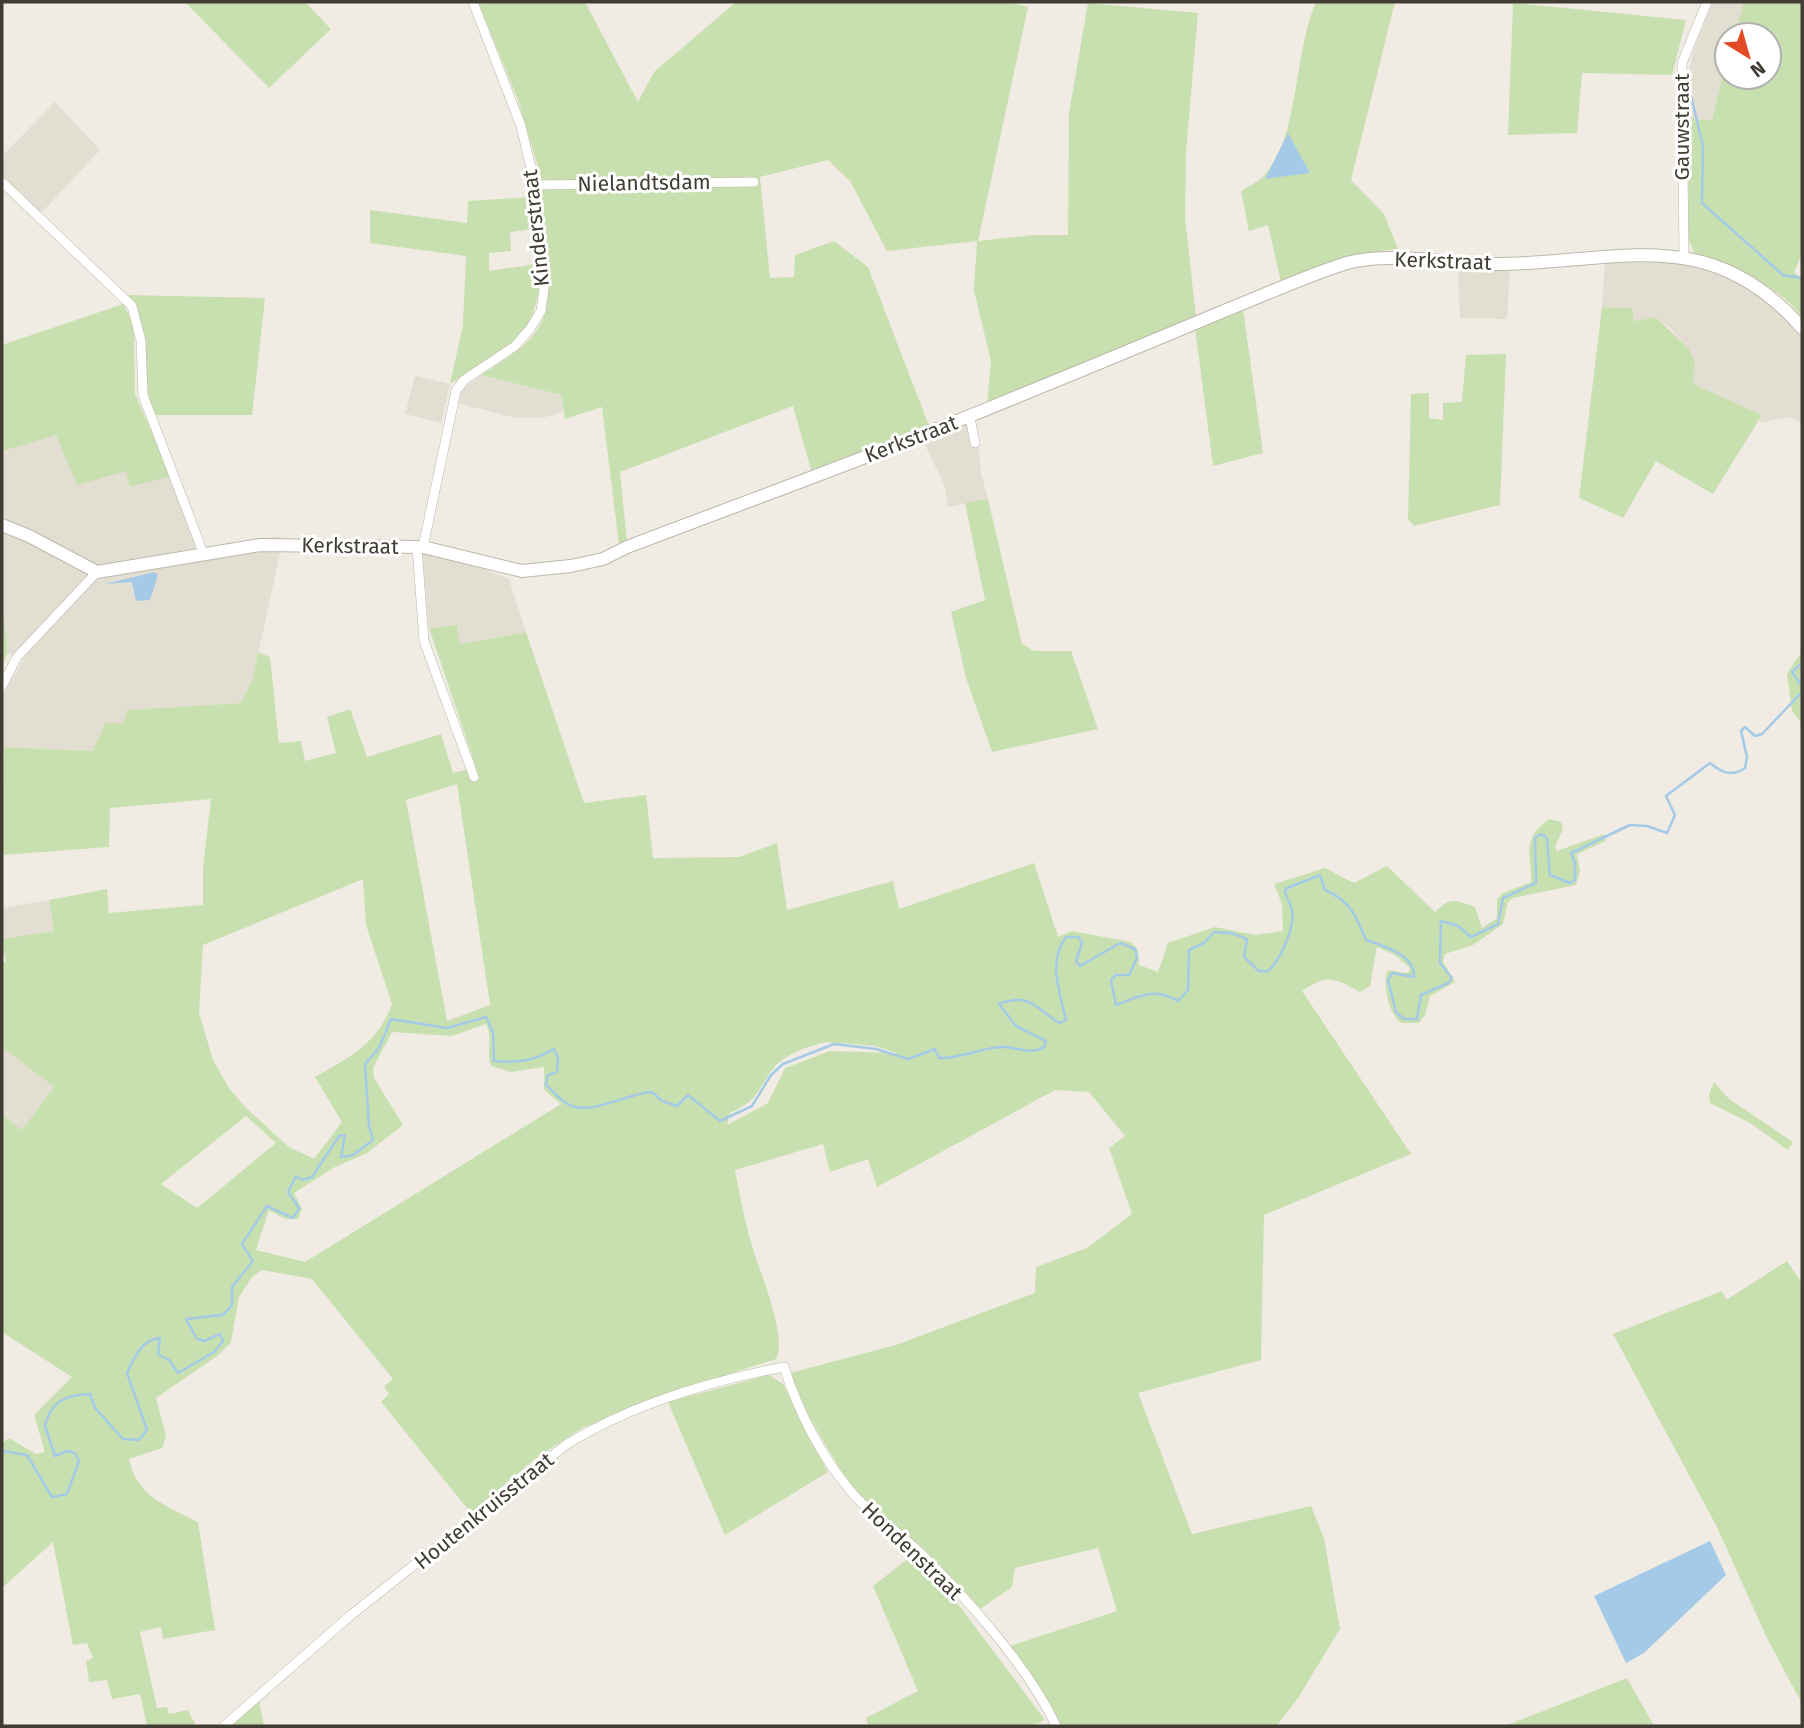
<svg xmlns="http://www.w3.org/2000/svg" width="1804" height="1728" font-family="'Fira Sans',sans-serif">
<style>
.residential{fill:#e3ded2}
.green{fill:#c8e0af;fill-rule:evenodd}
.water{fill:#a4cae8}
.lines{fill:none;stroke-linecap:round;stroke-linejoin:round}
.stream{stroke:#a4cae8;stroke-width:2.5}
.minor-casing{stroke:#bdb7aa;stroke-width:10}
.tertiary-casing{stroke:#bdb7aa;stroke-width:14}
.minor{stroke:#fff;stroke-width:9}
.tertiary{stroke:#fff;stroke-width:12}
.labels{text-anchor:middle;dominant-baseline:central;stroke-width:6;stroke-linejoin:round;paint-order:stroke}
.street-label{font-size:21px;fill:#413c34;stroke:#fff}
</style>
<rect width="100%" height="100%" fill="#f0ece3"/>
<g class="residential">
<path d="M1713 2 1745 3 1734 35H1727V58L1712 120 1689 119 1687 83 1693 52Z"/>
<path d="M55 102 100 150 40 214 2 176V156Z"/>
<path d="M1605 262 1684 263 1722 274 1766 299 1802 337 1801 422 1788 417 1759 423 1762 415 1692 384 1695 361 1689 349 1669 327 1656 317 1634 321 1632 308 1602 307Z"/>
<path d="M1510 268 1507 319 1460 318 1458 269Z"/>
<path d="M481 375 561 395 563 412 542 418H516L457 403 462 389Z"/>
<path d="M415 376 450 384 441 423 405 414Z"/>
<path d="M976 422 981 473 988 499 948 507 944 484 923 441Z"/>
<path d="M56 435 127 471 171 476 197 550 280 536V553L253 678 241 703 127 710 123 723H105L94 751 5 747 2 753V696L24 659 8 653 2 599V451Z"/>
<path d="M422 554 458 559 509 579 526 632 460 644 457 625 429 628Z"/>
<path d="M49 900 55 931 2 939V908Z"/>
<path d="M2 1047 54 1087 22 1131 2 1115Z"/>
</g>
<g class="green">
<path d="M185 2H305L331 29 269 88Z"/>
<path d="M478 2H585L638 102 654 72 736 2H1010L1028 7 978 241 1034 235H1068L1069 113 1088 3 1198 13 1186 152 1185 218 1196 317 987 404 991 361 974 291 977 241 887 251 850 181 828 160 760 177 770 278 794 277 795 255 834 241 868 267 929 426 811 470 793 406 620 472 627 541 619 545 602 407 565 419 561 395 481 375C502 361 532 345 542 321 556 291 543 229 540 196L542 191 557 181 542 180 518 100Z"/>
<path d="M1316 2H1395L1351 180 1384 214 1398 249C1355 253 1320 264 1281 282L1268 225 1249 231 1241 191C1249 186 1262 180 1267 172 1301 127 1293 54 1316 2Z"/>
<path d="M1742 2H1802V254L1794 272 1802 279V317C1771 276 1733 277 1694 252L1688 238 1689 119 1712 120 1727 58V77H1769V35H1734L1744 3Z"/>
<path d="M1513 3 1686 20 1672 75 1582 73 1577 133 1508 135Z"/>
<path d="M530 197 534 229 510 232 511 251 489 253V271L536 264 539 292 531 321 514 342 450 384 463 325 466 256 370 243V210L467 223 468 201Z"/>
<path d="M126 295 265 298 252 415H154C138 370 158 334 126 295Z"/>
<path d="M123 304 134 325 135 394 171 476 130 487 126 471 77 485 56 435 3 451 2 345Z"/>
<path d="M1602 307 1632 308 1634 321 1656 317 1689 349 1695 361 1693 384 1762 415 1713 494 1656 461 1623 518 1579 498Z"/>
<path d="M1243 309 1263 453 1213 466 1195 328Z"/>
<path d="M1506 354 1500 505 1414 526 1408 519 1411 394 1429 393V418L1443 420V403L1462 402 1466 355Z"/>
<path d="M988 499 1022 644 1034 651H1071L1098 729 992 752 966 678 951 612 985 600 965 503Z"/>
<path d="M2 599 8 653 2 664Z"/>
<path d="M457 625 460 644 526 632 584 803 646 795 653 858 739 857 777 843 787 910 893 881 899 909 1034 863 1058 937 1072 931 1131 942 1138 950 1139 965 1158 972 1168 943 1215 927 1255 935 1283 931 1282 904 1274 884 1325 868 1354 883 1387 866 1435 912C1452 896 1454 900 1475 907L1482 928 1497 918V899L1503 893 1531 882C1532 853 1520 841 1549 819L1561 822 1563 829 1555 847 1557 851 1604 834 1606 841 1577 854 1580 871 1576 885 1513 898 1508 902 1503 924 1473 945 1445 954 1443 962 1455 982 1430 996 1425 1015 1419 1023H1401C1388 1013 1383 986 1387 971 1396 969 1400 975 1409 972L1410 968 1395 955 1377 947 1370 986 1360 992C1334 978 1329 973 1302 991L1411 1154 1264 1215 1261 1360 1138 1393 1192 1534 1311 1506 1324 1538 1340 1629 1298 1698 1276 1726H1061L1042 1694 1007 1647 1117 1611 1098 1548 1015 1568 1012 1587 977 1611 925 1550 853 1491 809 1417 790 1373 896 1345 1035 1293 1036 1267 1087 1248 1132 1214 1109 1148 1125 1136 1089 1092 1055 1090 877 1187 868 1159 830 1172 823 1144 735 1170C740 1196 745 1223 753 1249 760 1272 788 1338 776 1359L685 1388 582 1428 535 1459 471 1513 381 1402 389 1394 384 1387 393 1379 312 1279 262 1270 252 1277 239 1297 231 1342 217 1356 156 1398 166 1436 162 1448 129 1459C137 1497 167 1506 198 1522L215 1630 163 1639 161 1627 140 1632 157 1708 167 1707 169 1714 188 1710 196 1726H147L140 1694 112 1699 107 1680 89 1682 86 1661 93 1658 87 1643 73 1645 53 1542 2 1588V1443L9 1438 36 1454 45 1452 34 1415 72 1377 2 1332V1115L22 1130 54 1087 2 1047V963L6 962 2 939 54 931 49 900 107 889 109 913 203 905V868L211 799 110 808 109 847 2 855 4 747 93 751 105 723H123L127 710 241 703 253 678 258 652 270 657 279 743 301 741 305 761 336 753 327 717 350 709 367 757 441 734 453 773 476 767 429 628ZM457 784 490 1005 447 1021 406 800ZM363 879 366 925 392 1004C378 1043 349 1058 315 1077L342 1122 314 1159 289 1147 245 1107 229 1088 213 1060 199 1013 203 945ZM486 1024C493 1037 486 1052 491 1066L511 1072 544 1067V1090L561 1104 305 1262 256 1250 269 1210 285 1219H298L302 1209 294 1193 335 1167 367 1153 403 1125 374 1078 373 1068 392 1032 452 1036ZM827 1042 875 1046 897 1053 830 1051 785 1068 768 1103 727 1125 730 1113C754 1102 756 1095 769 1074 782 1054 806 1047 827 1042ZM246 1116 276 1143 197 1208 161 1184Z"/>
<path d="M1802 651V724L1792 711 1787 674Z"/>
<path d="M1714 1082 1729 1099 1793 1142 1788 1150 1750 1123 1710 1103 1709 1094Z"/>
<path d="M1787 1261 1802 1283V1704L1766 1636 1717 1527 1613 1334 1722 1291 1726 1300Z"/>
<path d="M769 1375 783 1384 828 1472 725 1535 668 1402Z"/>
<path d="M914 1554 961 1608 1045 1720 1031 1726H869L866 1718 918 1691 873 1586Z"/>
<path d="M1627 1678 1654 1726H1505Z"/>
<path d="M259 1700 264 1726H230Z"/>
</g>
<g class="water">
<path d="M1288 133 1310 173 1265 179Z"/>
<path d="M155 572 158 575 150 600 136 601 132 582 104 584Z"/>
<path d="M1710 1541 1726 1575 1644 1653 1626 1663 1594 1596Z"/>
</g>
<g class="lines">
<g class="stream">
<path d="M1691 96 1703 146 1702 203 1783 275 1802 278"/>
<path d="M1802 663 1792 672 1802 686"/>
<path d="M2 1451 27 1455 52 1497 67 1494 79 1461 75 1453 67 1451 55 1456 45 1426C51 1401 65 1395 90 1394L95 1408 123 1439 139 1440 147 1430 127 1373C134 1358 142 1339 160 1338L158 1354 169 1360 178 1373 214 1352 223 1341 220 1334 204 1341 197 1339 186 1319 223 1315 232 1305V1287L253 1261 242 1244 267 1206 293 1218 299 1208 288 1192 296 1176 303 1180 312 1177 339 1136 345 1135 341 1157 353 1155 373 1140 369 1126 365 1064 379 1048 391 1019 447 1028 486 1017 493 1032 494 1061C518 1063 534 1061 554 1049L558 1058 557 1072 548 1075 546 1085C553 1091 562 1103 572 1106 595 1114 628 1093 652 1092L662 1101 677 1106 688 1095 720 1121 752 1106 771 1075 783 1064 834 1044 876 1049 908 1059 935 1049 939 1058C963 1059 982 1046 1006 1047 1020 1048 1032 1055 1044 1047L1046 1041 1016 1026 999 1004C1032 992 1036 1010 1060 1023L1066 1020C1060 991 1047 963 1066 937H1079L1082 943 1076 961 1080 966 1120 943 1135 949 1137 958 1129 975H1116L1111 980 1116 1005C1140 996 1154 987 1178 1001L1188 990 1189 950 1204 943 1214 932 1231 933 1247 939 1244 957 1259 971H1268C1281 959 1295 928 1292 910 1290 901 1285 898 1285 889L1320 875 1325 890C1350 901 1356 915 1366 940 1383 946 1415 954 1414 977L1392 973 1388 980 1396 1012 1404 1019H1417L1421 995 1448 983 1452 978 1440 963 1441 921 1458 926 1471 937 1498 924 1503 898 1536 883 1535 838 1541 834 1547 838 1550 875 1570 883 1575 880V863L1571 853 1630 825 1647 826 1667 833 1675 815 1666 796 1710 763C1722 773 1732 777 1745 768L1747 757 1741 731 1745 727 1755 736 1762 734 1802 692"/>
</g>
<defs>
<g id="minor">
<path d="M2 182 132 306 141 341 143 395 204 555"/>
<path d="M535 185 754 182"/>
<path d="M1684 257 1682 63 1707 2"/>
<path d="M970 417 975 443"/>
<path d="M417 547 424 641 474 777"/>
<path d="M423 547 456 391 464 380 515 346 530 329 541 311 544 289 535 185 521 126 473 2"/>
<path d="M2 686 17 657 97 572"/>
<path d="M224 1726 351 1615 567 1444C631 1405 710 1381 784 1367 798 1410 820 1454 849 1489 868 1513 895 1529 917 1550 963 1593 1030 1669 1056 1726"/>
</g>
<path id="tertiary" d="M2 525 29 536 97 572 260 545 423 547 522 571 571 566 603 559 627 547C764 495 902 445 1038 388 1100 363 1162 337 1224 311 1265 295 1305 276 1347 263 1389 251 1448 264 1492 264 1613 265 1707 219 1802 328"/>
</defs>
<use href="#minor" class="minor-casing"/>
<use href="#tertiary" class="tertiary-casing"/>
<use href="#minor" class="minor"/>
<use href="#tertiary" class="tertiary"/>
</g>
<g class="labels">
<g class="street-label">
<text transform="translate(1682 127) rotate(-90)">Gauwstraat</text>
<text transform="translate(644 183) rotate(-1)">Nielandtsdam</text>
<text transform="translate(536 228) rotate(-96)">Kinderstraat</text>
<text transform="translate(1443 261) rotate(2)">Kerkstraat</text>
<text transform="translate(911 439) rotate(-21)">Kerkstraat</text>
<text transform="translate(350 546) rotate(1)">Kerkstraat</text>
<text transform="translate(484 1511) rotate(-39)">Houtenkruisstraat</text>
<text transform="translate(912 1551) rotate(44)">Hondenstraat</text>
</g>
</g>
<rect width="1804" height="1728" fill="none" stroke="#413c34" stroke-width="7"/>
<g transform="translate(1748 56) rotate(143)"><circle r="33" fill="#ffffff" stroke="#b3b1ae" stroke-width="2"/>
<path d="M0-5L12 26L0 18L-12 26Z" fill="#e44926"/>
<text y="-10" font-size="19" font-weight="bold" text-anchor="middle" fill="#413c34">N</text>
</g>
</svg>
